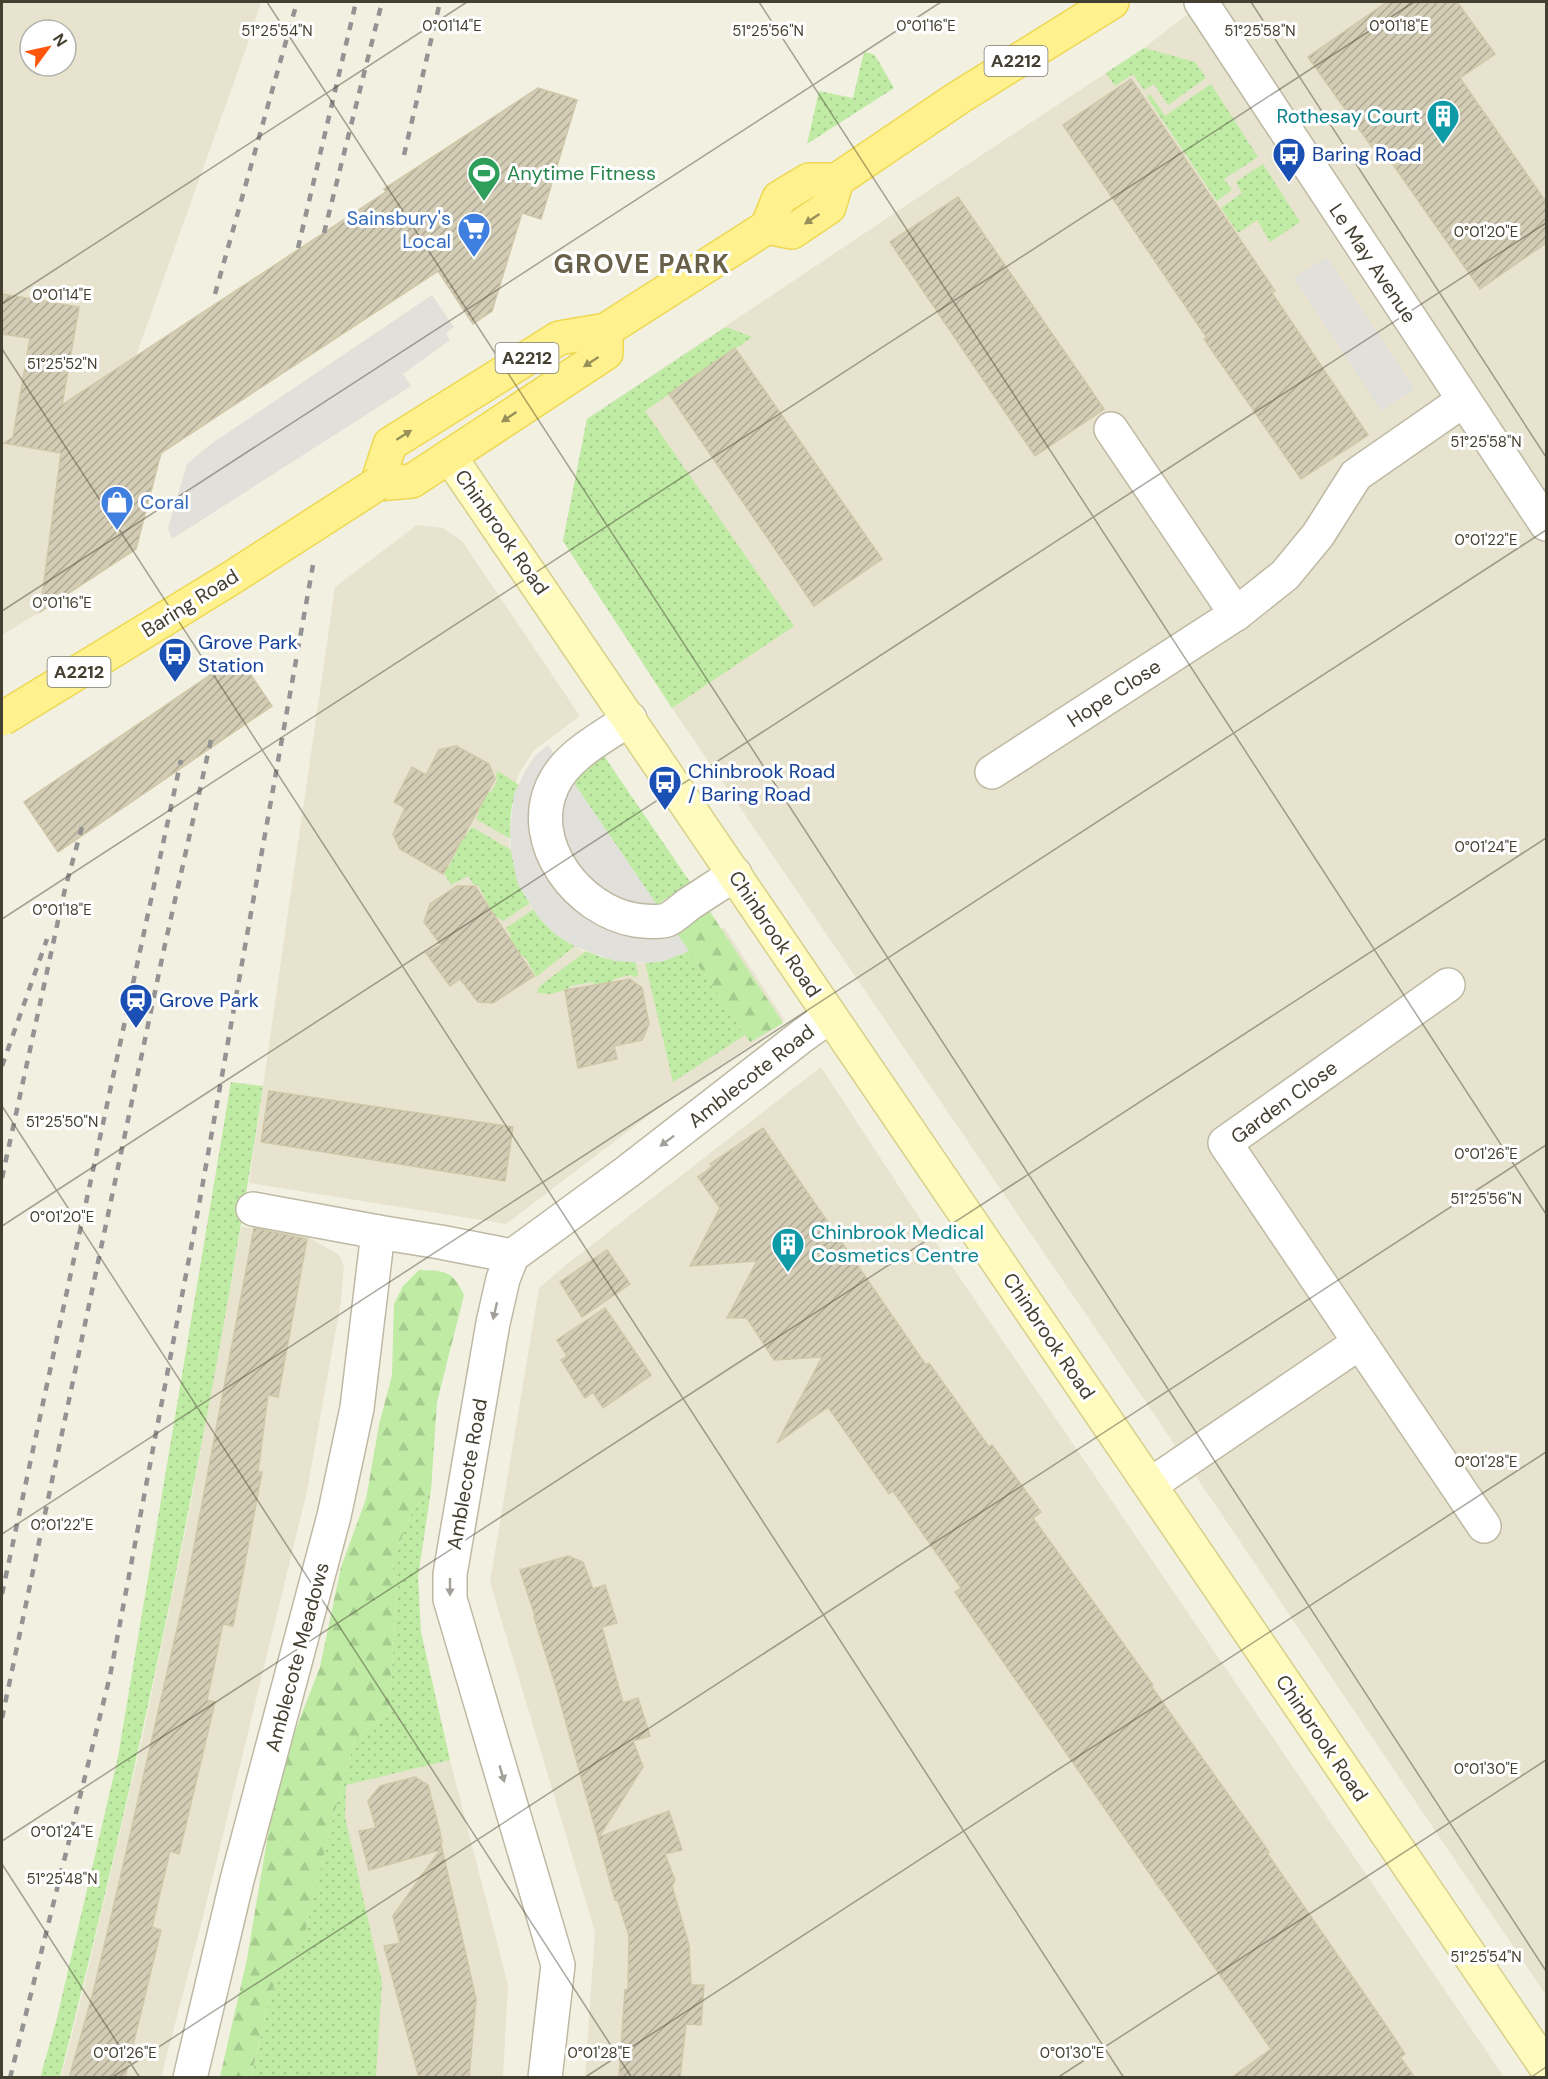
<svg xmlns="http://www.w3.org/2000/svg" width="1548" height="2079" font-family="'DM Sans',sans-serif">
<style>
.residential{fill:#e7e3ce;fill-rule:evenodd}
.grass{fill:url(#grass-dots)}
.forest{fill:url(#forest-firs)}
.parking{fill:#e2e0da}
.building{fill:url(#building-hatch);stroke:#d0c7a8;stroke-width:1.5}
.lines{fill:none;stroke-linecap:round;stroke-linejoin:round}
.minor-casing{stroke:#beb9a3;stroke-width:36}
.secondary-casing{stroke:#d7d08b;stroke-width:36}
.primary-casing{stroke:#eed853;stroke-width:36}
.minor{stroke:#fff;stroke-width:33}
.secondary{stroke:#fffabe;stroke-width:33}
.primary{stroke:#fff18d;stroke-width:33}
.rail{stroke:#939393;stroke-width:4.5;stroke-dasharray:8 8;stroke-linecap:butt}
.primary-bridge-casing{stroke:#eed853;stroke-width:36;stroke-linecap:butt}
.primary-bridge{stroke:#fff18d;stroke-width:33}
.oneway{fill:#98905a}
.oneway2{fill:#a2a098}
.ticks{fill:none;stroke:#444031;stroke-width:1.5;stroke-opacity:0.45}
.labels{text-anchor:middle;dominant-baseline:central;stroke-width:6;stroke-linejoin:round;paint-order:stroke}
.shield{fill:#fff;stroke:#7c796f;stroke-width:1.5}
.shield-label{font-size:18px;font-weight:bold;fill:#444031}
.culture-label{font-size:20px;fill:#0d838f;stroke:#fff;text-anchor:end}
.transit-label{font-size:20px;fill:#164399;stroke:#fff;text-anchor:start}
.leisure-label{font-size:20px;fill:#27864d;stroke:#fff;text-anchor:start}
.shop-label{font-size:20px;fill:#366cbe;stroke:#fff;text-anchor:end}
.street-label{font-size:20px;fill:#444031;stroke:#fff}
.district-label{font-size:26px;font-weight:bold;letter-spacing:1.5px;fill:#686048;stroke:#fff}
.ticks-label{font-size:15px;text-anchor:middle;fill:#444031;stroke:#fff;stroke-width:6;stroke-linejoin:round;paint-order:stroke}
</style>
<defs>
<pattern id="grass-dots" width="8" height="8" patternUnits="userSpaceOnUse" patternTransform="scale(1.5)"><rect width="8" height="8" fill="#c0eba5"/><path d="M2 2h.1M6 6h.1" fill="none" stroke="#a6cb8e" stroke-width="1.8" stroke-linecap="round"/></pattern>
<pattern id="forest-firs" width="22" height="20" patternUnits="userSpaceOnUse" patternTransform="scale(1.5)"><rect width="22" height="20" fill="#c0eba5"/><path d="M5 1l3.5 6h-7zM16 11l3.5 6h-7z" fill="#a6cb8e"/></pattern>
<pattern id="building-hatch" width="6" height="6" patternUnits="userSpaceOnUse" patternTransform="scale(1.5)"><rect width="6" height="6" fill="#d4cdb5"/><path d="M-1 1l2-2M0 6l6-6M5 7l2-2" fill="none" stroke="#aea894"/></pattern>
</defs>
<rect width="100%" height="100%" fill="#f2f0e1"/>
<g class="residential">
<path d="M2 2H261L247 46 45 609 2 635ZM30 30H66V66H30Z"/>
<path d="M1203 2H1546V1995L1156 1417 672 708 563 541 587 419 986 152 1144 48Z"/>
<path d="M417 525 443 528 462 541 580 716 534 750 519 774 512 793 508 832 513 872 520 889 538 918 550 932 586 953 623 964 668 963 694 950 724 927 784 1019 782 1024 669 1100 506 1224 249 1183 335 587Z"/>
<path d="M821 1067 928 1231 1504 2077H585L595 1932 490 1582 539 1288 566 1265Z"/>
<path d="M241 1227 303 1234 339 1255 344 1267 341 1301 307 1491 200 1929 161 2077 61 2078 83 1991 143 1735 190 1509Z"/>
<path d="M450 1760 508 1985 503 2077 252 2078 347 1784Z"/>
</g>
<g class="grass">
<path d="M1144 48 1195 62 1206 78 1168 105 1154 84 1144 90 1133 74 1115 86 1106 73Z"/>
<path d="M864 52 873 54 876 57 894 88 807 144 819 91 853 98Z"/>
<path d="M1211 84 1258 157 1224 179 1232 190 1217 201 1147 97 1150 94 1165 116Z"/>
<path d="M1263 164 1300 222 1270 242 1257 220 1238 233 1221 208 1242 193 1236 182Z"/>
<path d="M726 327 752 337 645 411 794 626 672 708 563 541 587 419Z"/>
<path d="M602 753 690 882 657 905 569 776Z"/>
<path d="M498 771 519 785C511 801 509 821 511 839L476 819 479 813 478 808 486 793 491 792 497 781 496 775Z"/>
<path d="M472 827 511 850 519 886 530 903 503 921 493 914 478 885 473 884 468 876 451 885 442 870 449 866 456 853 455 850Z"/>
<path d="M534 909C543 926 558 937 575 946L536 977 525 957 520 955 509 939 511 935 506 928Z"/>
<path d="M586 951 604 958 636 962 638 976 634 977 630 975 614 979 612 983 596 985 592 982 570 986 569 989 550 994 538 993 537 991 541 985Z"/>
<path d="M689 951 745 1035 673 1082 645 962 664 961Z"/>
<path d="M231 1082 263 1086C249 1180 233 1273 216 1367 172 1606 120 1842 60 2077L40 2078 57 2018 118 1757Z"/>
<path d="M431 1490 418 1577 421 1632 450 1760 346 1785 345 1817 382 1982 376 2077 251 2078 271 1991 303 1941 333 1818 355 1739 389 1713 397 1591 392 1563 413 1509Z"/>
</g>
<g class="forest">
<path d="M705 904 783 1023 750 1042 672 927Z"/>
<path d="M419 1270C445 1271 452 1270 464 1295L437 1402 431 1490 413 1509 392 1563 397 1591 389 1713 355 1739 333 1818 303 1941 271 1991 251 2077H220L247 1959 269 1828 292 1739 320 1667 341 1567 366 1499 379 1425 392 1375 394 1304 403 1286Z"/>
</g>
<g class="parking">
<path d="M1327 257 1415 389 1381 411 1294 278Z"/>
<path d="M432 295 454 327 446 333 450 340 403 374 411 386 172 539 168 528 187 464 211 444Z"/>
<path d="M548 745 657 905 689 951 664 961 647 963 615 961 576 947 556 935 538 917 519 886 516 878 511 850 510 831 514 794 524 773 535 756Z"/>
</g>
<g class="building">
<path d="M1387 2H1457L1495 54 1460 78 1546 202V243L1480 289 1378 143 1372 147 1308 57Z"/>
<path d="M1131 79 1275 291 1272 293 1368 435 1301 479 1204 339 1207 338 1063 125Z"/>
<path d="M538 88 577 100 541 219 522 213 492 311 473 324 438 271 161 453 136 549 40 612 61 453 4 443 13 437 30 338 2 334V294L79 307 62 405 386 192 384 189Z"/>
<path d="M958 197 1104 409 1035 456 890 242Z"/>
<path d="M735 348 882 559 814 606 669 394Z"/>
<path d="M238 656 272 706 58 852 24 802Z"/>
<path d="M456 746 489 764 495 779 443 874 400 849 393 834 405 808 394 802 412 767 426 775 439 750Z"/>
<path d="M457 886H475L534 976 493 1003 478 1002 460 979 450 986 426 953 441 945 424 922 430 904Z"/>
<path d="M630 979 642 988 649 1024 642 1040 614 1046 617 1059 578 1068 565 990Z"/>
<path d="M269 1091 513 1127 505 1181 261 1142Z"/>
<path d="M763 1128 926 1365 929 1363 989 1447 992 1445 1041 1512 1033 1518 1153 1685 1151 1686 1269 1852 1267 1853 1383 2021 1405 2054 1400 2057 1415 2078H1231L1271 2049 955 1592 961 1588 893 1491 889 1494 828 1407 777 1443 822 1357 774 1360 747 1318H727L757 1261 690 1266 720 1208 698 1177 713 1166 710 1164Z"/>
<path d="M254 1228 307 1239 278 1397 268 1395 258 1472H262L233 1626 223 1624 207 1700 215 1702 179 1854 170 1851 152 1927 161 1930 125 2078H69L93 1993 120 1879 185 1594Z"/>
<path d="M607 1250 630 1284 582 1317 560 1282Z"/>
<path d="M605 1308 651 1375 603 1408 593 1392 585 1398 561 1360 567 1356 557 1340Z"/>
<path d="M568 1556 583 1562 593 1589 605 1585 617 1623 602 1627 623 1703 638 1698 650 1736 633 1741 643 1767 599 1837 669 1811 682 1850 665 1854 675 1880 672 1886 689 1945 691 1985H704L701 2025 686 2024 680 2078H619L625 1990 628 1989 629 1936 618 1901 615 1900 557 1690 534 1617 535 1616 520 1570Z"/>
<path d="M415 1777 428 1785 440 1832 442 1842 441 1844 476 1999 469 2078H419L384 1946 400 1943 393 1916 440 1850 369 1870 359 1831 376 1828 368 1801 380 1786Z"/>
</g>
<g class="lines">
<defs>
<g id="minor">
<path d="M1201 2 1546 524"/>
<path d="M1111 429 1236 614"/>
<path d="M630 719C603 737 565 756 552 787 527 844 578 910 635 920 644 921 658 923 667 920 674 917 682 909 689 904 704 894 720 884 735 874"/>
<path d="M992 772 1236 614 1285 575 1318 535 1356 475 1464 400"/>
<path d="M1448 985 1225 1143 1484 1526"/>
<path d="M253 1209 378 1232"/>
<path d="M1150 1485 1359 1343"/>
<path d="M190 2078 237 1880 334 1516 357 1408 378 1232 440 1242 512 1256"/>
<path d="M545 2078 558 1965 450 1599V1574L493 1323 503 1279 512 1256 627 1172 802 1036 830 1016"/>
</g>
<path id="secondary" d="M450 457 1546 2067"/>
<g id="primary">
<path d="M767 227 792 232 829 207 837 180"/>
<path d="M606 330V353L412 481 377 484 390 444 559 338 606 330 767 227 779 198 809 180H837L958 98 1112 2"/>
</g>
</defs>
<use href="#minor" class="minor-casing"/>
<use href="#secondary" class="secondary-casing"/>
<use href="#primary" class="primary-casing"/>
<use href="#minor" class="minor"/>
<use href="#secondary" class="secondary"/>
<use href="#primary" class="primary"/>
<g class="rail">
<path d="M404 155 440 2"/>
<path d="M324 233 382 2"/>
<path d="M298 248 356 2"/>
<path d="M215 294 297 2"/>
<path d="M2 1066 47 939"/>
<path d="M2 1178 65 889 82 827"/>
<path d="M2 1594 181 760"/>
<path d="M2 1718 164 949 211 740"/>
<path d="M10 2078 110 1676 195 1227 313 565"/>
</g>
<defs>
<path id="primary-bridge" d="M2 719 233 577 377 484"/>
</defs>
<use href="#primary-bridge" class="primary-bridge-casing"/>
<use href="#primary-bridge" class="primary-bridge"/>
</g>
<defs><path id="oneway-solid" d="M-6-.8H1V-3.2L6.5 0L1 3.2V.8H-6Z" transform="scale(1.5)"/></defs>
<g class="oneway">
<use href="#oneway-solid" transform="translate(812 219) rotate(146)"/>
<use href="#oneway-solid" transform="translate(591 362) rotate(147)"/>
<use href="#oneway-solid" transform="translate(509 417) rotate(146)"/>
<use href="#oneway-solid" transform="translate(404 435) rotate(-32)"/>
</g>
<g class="oneway2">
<use href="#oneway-solid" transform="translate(667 1141) rotate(143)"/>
<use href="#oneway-solid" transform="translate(495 1311) rotate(103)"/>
<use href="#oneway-solid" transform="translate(450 1587) rotate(90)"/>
<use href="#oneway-solid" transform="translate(502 1774) rotate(74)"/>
</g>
<path class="ticks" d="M267 2 1546 1971M759 2 1546 1214M1251 2 1546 457M2 304 467 2M2 349 1124 2078M2 611 941 2M2 919 1414 2M2 1106 632 2078M2 1226 1546 223M2 1534 1546 530M2 1841 1546 838M2 1864 140 2078M111 2078 1546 1145M584 2078 1546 1452M1057 2078 1546 1760M1530 2078 1546 2067"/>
<defs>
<symbol id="building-pin" viewBox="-11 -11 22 30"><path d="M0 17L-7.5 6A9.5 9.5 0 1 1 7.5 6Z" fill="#0f9aa8" stroke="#fff"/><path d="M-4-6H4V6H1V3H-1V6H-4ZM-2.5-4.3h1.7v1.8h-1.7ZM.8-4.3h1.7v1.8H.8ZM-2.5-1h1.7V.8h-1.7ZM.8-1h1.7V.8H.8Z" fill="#fff"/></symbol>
<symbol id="bus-pin" viewBox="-11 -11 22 30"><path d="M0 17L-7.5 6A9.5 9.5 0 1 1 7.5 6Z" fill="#1a4fb4" stroke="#fff"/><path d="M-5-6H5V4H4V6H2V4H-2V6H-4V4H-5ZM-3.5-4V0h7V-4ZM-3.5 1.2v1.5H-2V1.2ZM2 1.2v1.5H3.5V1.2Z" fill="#fff"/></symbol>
<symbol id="stadium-pin" viewBox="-11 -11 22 30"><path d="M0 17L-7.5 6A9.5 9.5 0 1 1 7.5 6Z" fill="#2e9e5b" stroke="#fff"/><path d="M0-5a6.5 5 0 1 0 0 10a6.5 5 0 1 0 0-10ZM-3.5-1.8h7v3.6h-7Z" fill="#fff"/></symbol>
<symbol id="supermarket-pin" viewBox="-11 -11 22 30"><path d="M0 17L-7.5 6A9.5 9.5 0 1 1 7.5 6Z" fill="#3f7fe0" stroke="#fff"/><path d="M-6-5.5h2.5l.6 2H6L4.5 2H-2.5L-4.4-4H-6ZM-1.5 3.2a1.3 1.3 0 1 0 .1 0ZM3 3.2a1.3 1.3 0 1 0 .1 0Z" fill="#fff"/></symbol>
<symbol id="shop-pin" viewBox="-11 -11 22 30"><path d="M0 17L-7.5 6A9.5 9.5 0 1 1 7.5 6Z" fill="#3f7fe0" stroke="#fff"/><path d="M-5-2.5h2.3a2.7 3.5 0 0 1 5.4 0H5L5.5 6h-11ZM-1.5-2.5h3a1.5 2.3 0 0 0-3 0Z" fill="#fff"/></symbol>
<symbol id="station-pin" viewBox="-11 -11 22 30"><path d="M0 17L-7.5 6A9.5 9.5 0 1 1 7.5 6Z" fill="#1a4fb4" stroke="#fff"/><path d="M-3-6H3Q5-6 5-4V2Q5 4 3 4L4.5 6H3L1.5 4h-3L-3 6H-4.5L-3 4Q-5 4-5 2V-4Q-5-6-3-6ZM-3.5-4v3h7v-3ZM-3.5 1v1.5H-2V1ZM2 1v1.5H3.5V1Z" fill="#fff"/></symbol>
</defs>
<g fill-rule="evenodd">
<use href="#building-pin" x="1424" y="97" width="38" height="52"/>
<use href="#bus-pin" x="1270" y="135" width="38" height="52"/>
<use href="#stadium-pin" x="465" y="154" width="38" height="52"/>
<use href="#supermarket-pin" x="455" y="210" width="38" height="52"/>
<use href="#shop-pin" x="98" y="483" width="38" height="52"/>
<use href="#bus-pin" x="156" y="635" width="38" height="52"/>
<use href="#bus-pin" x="646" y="763" width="38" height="52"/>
<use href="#station-pin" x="117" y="981" width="38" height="52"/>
<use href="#building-pin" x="769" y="1225" width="38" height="52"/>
</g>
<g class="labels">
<g class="shield">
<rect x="984.5" y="46" width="63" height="30" rx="4.5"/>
<rect x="495.5" y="343" width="63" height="30" rx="4.5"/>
<rect x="47.5" y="657" width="63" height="30" rx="4.5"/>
</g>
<g class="shield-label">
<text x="1016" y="61">A2212</text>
<text x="527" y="358">A2212</text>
<text x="79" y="672">A2212</text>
</g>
<g class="culture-label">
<text x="1420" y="116">Rothesay Court</text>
<text x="811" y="1232" text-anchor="start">Chinbrook Medical<tspan x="811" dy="23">Cosmetics Centre</tspan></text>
</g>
<g class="transit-label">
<text x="1312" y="154">Baring Road</text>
<text x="198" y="642">Grove Park<tspan x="198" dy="23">Station</tspan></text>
<text x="688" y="771">Chinbrook Road<tspan x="688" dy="23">/ Baring Road</tspan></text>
<text x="159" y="1000">Grove Park</text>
</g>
<g class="leisure-label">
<text x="507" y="173">Anytime Fitness</text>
</g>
<g class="shop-label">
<text x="451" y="218">Sainsbury's<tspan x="451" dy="23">Local</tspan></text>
<text x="140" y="502" text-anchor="start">Coral</text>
</g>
<g class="street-label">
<text transform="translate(1373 263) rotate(56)">Le May Avenue</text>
<text transform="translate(502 532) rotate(55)">Chinbrook Road</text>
<text transform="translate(190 603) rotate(-32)">Baring Road</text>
<text transform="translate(1114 693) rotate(-33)">Hope Close</text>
<text transform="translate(775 934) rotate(56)">Chinbrook Road</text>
<text transform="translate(751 1076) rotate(-38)">Amblecote Road</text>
<text transform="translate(1284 1102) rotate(-36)">Garden Close</text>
<text transform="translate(1049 1336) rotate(56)">Chinbrook Road</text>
<text transform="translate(467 1474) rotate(-80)">Amblecote Road</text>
<text transform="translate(297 1657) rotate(-75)">Amblecote Meadows</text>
<text transform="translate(1322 1738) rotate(56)">Chinbrook Road</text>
</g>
<g class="district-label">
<text x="642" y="264">GROVE PARK</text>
</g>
</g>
<g class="ticks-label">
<text x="452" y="31">0°01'14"E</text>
<text x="926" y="31">0°01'16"E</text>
<text x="1399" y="31">0°01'18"E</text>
<text x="277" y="36">51°25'54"N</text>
<text x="768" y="36">51°25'56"N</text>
<text x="1260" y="36">51°25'58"N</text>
<text x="1486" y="237">0°01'20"E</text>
<text x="62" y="300">0°01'14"E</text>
<text x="62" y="369">51°25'52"N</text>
<text x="1486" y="447">51°25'58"N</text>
<text x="1486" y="545">0°01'22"E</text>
<text x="62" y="608">0°01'16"E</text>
<text x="1486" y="852">0°01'24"E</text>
<text x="62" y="915">0°01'18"E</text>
<text x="62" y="1127">51°25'50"N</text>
<text x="1486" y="1159">0°01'26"E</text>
<text x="1486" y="1204">51°25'56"N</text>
<text x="62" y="1222">0°01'20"E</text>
<text x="1486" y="1467">0°01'28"E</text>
<text x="62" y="1530">0°01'22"E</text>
<text x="1486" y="1774">0°01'30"E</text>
<text x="62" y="1837">0°01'24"E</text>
<text x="62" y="1884">51°25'48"N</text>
<text x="1486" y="1962">51°25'54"N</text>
<text x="125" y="2058">0°01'26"E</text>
<text x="599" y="2058">0°01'28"E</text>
<text x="1072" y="2058">0°01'30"E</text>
</g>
<rect width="1548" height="2079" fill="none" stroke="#444031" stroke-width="6"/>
<g transform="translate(48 48) rotate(57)"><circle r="28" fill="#ffffff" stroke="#b4b3ad" stroke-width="1.5"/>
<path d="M0-4.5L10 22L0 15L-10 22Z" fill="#ff560b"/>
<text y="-9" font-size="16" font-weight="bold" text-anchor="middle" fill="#444031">N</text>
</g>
</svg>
